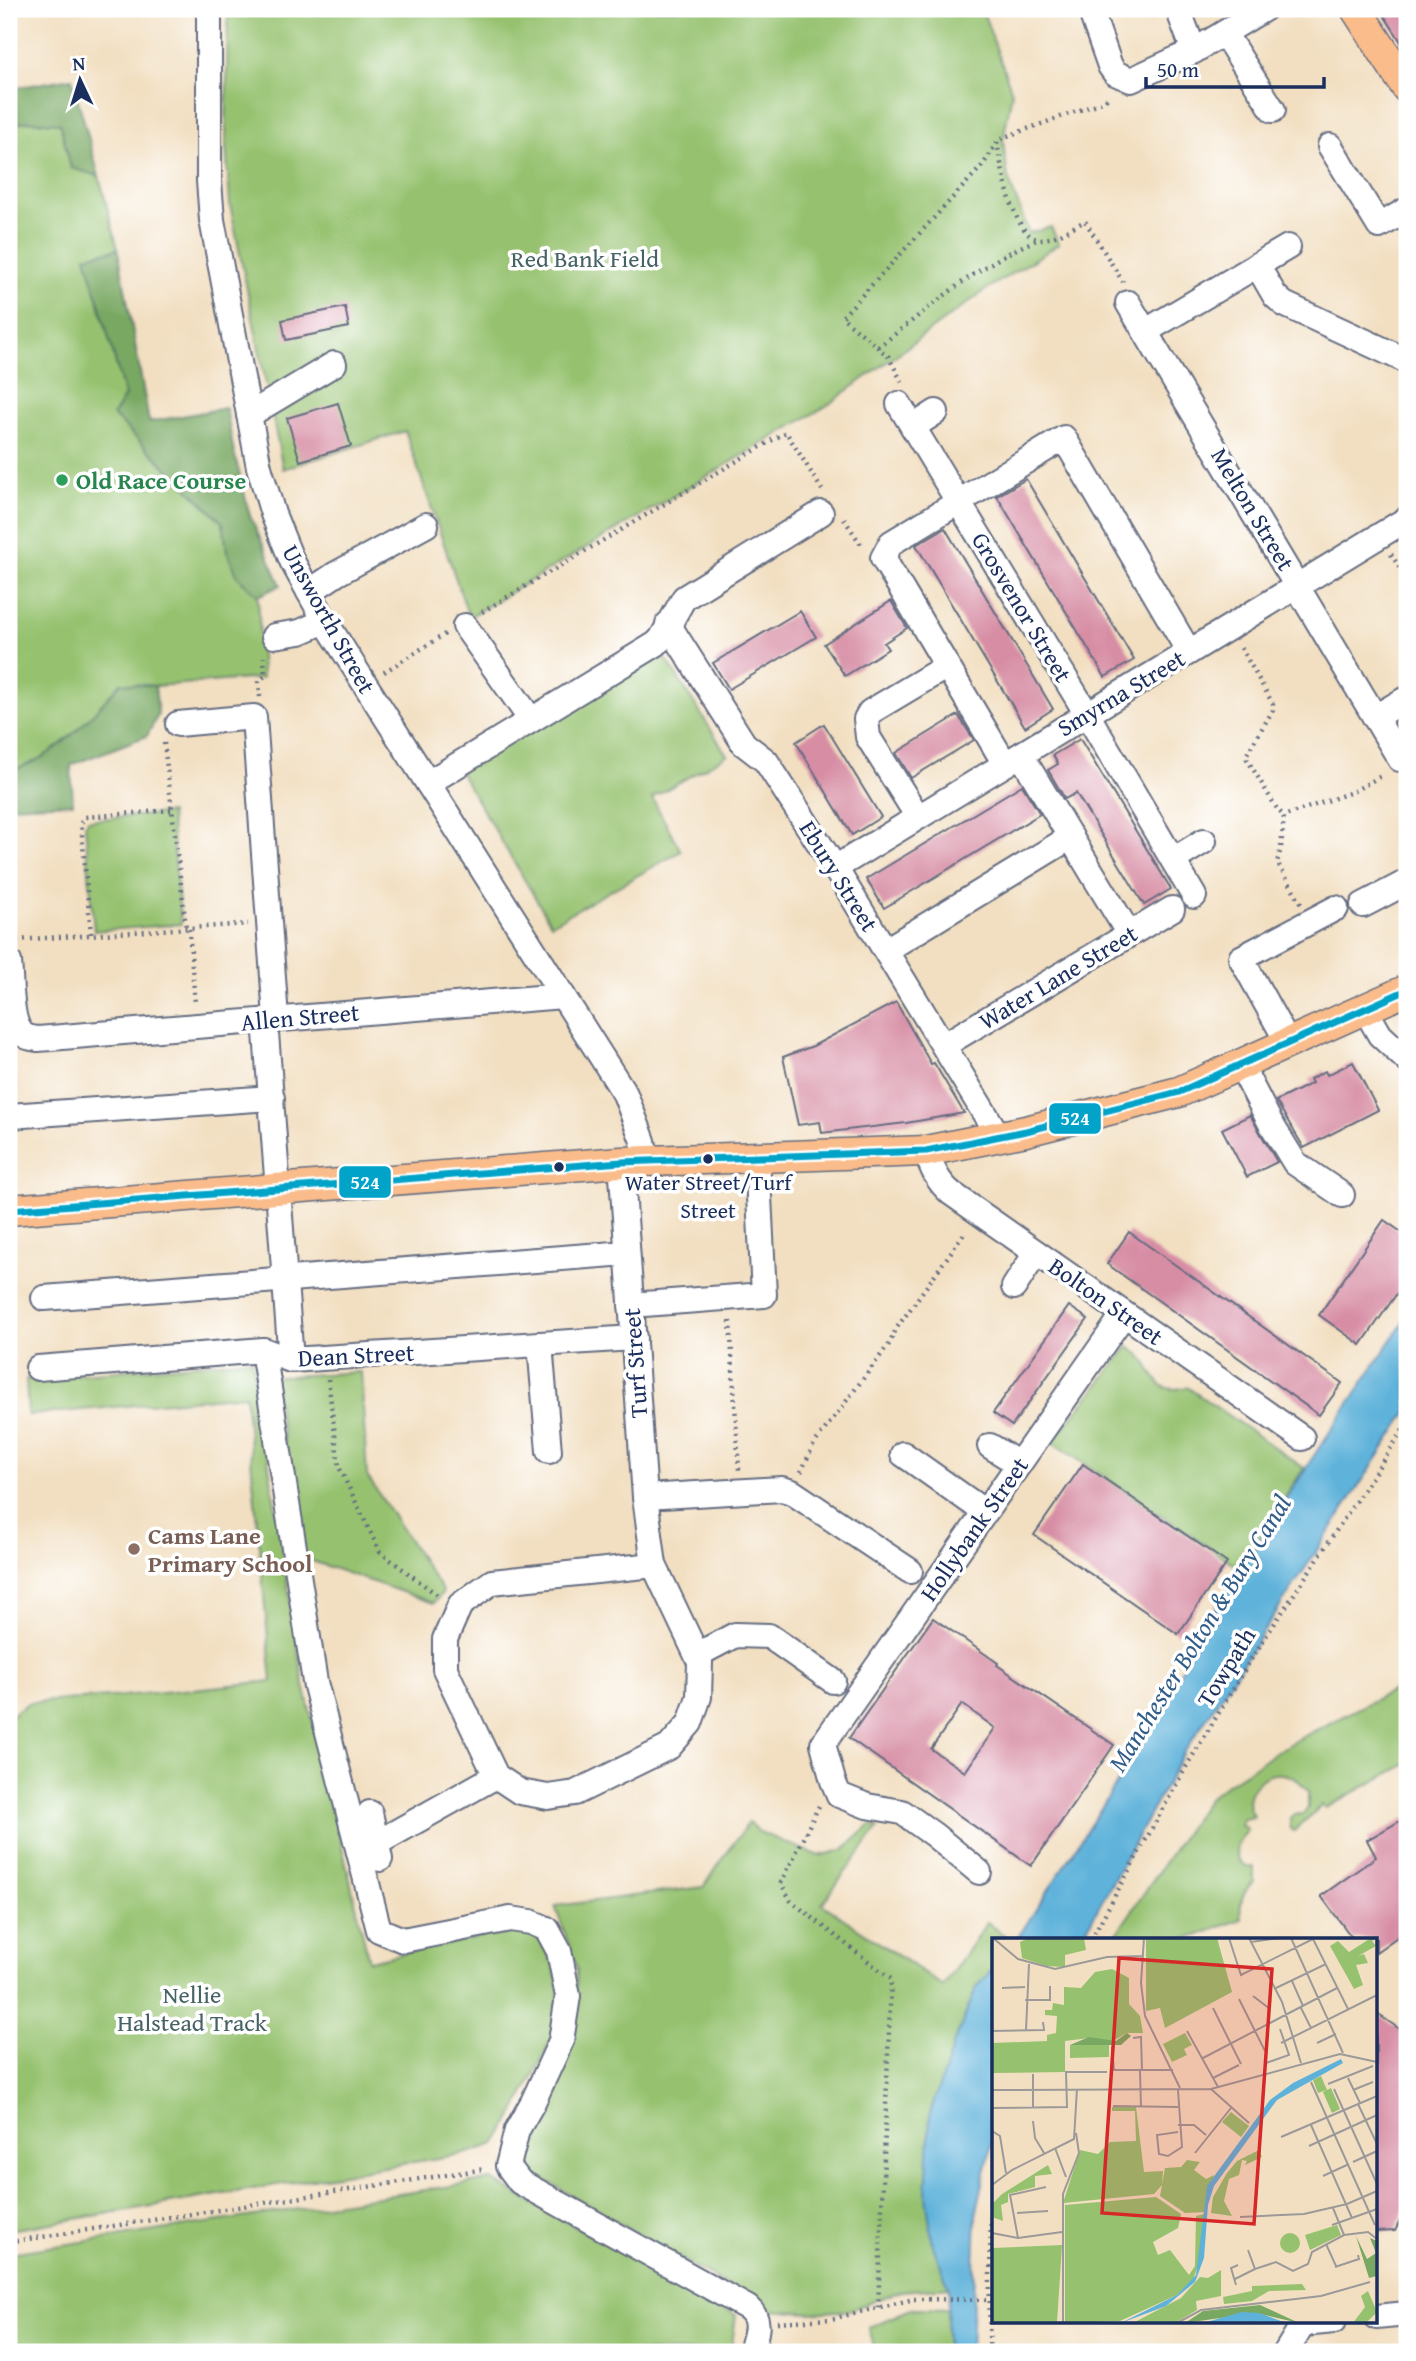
<svg xmlns="http://www.w3.org/2000/svg" width="1416" height="2361" font-family="'Gentium Book Plus',serif">
<style>
.green{fill:#96c26f;stroke:#587866;stroke-width:2}
.forest{fill:#78a862;stroke:#4a6c60;stroke-width:2}
.water{fill:#5eb2da;stroke:#3c709c;stroke-width:2}
.building{fill:#d78da4;fill-rule:evenodd}
.lines{fill:none;stroke-linecap:round;stroke-linejoin:round}
.minor-casing{stroke:#666d81;stroke-width:28}
.major-casing{stroke:#666d81;stroke-width:33}
.path{stroke:#666d81;stroke-width:4.5;stroke-dasharray:2 5;stroke-linecap:butt}
.minor{stroke:#fff;stroke-width:24}
.major{stroke:#f9bc8a;stroke-width:30}
.path-bridge{stroke:#666d81;stroke-width:4.5;stroke-dasharray:2 5;stroke-linecap:butt}
.bus-1-casing{stroke:#fff;stroke-width:12}
.bus-1{stroke:#01a3c8;stroke-width:7}
.leisure-dot{fill:#2e9e5b;stroke:#fff;stroke-width:2.5}
.bus-dot{fill:#1b2f5e;stroke:#fff;stroke-width:2.5}
.education-dot{fill:#8d6e63;stroke:#fff;stroke-width:2.5}
.labels{text-anchor:middle;dominant-baseline:central;stroke-width:7;stroke-linejoin:round;paint-order:stroke}
.bus-label{font-size:22px;fill:#1b2f5e;stroke:#fff}
.park-label{font-size:24px;fill:#466264;stroke:#fff}
.leisure-label{font-size:24px;font-weight:bold;fill:#27864d;stroke:#fff;text-anchor:start}
.street-label{font-size:24px;fill:#1b2f5e;stroke:#fff}
.education-label{font-size:24px;font-weight:bold;fill:#785e54;stroke:#fff;text-anchor:start}
.water-label{font-size:26px;font-style:italic;fill:#325d89;stroke:#fff}
.inset-road{fill:none;stroke:#9c9999;stroke-width:2}
.view{fill:#d62828;fill-opacity:0.15;stroke:#d62828;stroke-width:3.5}
.inset-edge{fill:none;stroke:#1b2f5e;stroke-width:3.5}
.line-badge{stroke:#fff;stroke-width:2.5}
.badge-label{font-size:19px;text-anchor:middle;font-weight:bold;fill:#fff}
</style>
<rect width="100%" height="100%" fill="#fff"/>
<filter id="ink" filterUnits="userSpaceOnUse"><feTurbulence type="fractalNoise" baseFrequency=".0143" numOctaves="2"/><feDisplacementMap in="SourceGraphic" scale="14" xChannelSelector="R" yChannelSelector="G"/><feConvolveMatrix kernelMatrix="1 2 1 2 8 2 1 2 1" color-interpolation-filters="sRGB"/></filter>
<filter id="wash" filterUnits="userSpaceOnUse"><feTurbulence type="fractalNoise" baseFrequency=".00686" numOctaves="4" result="noise"/><feDisplacementMap in="SourceGraphic" scale="28" xChannelSelector="R" yChannelSelector="G"/><feGaussianBlur stdDeviation="1.57" result="paint"/><feColorMatrix in="noise" values="0 0 0 0 0 0 0 0 0 0 0 0 0 0 0 0 0 1.4 0 .05"/><feComposite in="paint" operator="in"/></filter>
<g filter="url(#wash)">
<rect width="100%" height="100%" fill="#f2dfc1"/>
<g class="green">
<path d="M228 9H982L1012 92 1003 141 1008 178 1029 233 1051 227 1059 244 987 289 828 405 469 617 405 431 283 469 230 204 226 145Z"/>
<path d="M28 121 60 123 71 168 99 176 118 249 86 256 125 396 113 415 223 523 227 551 238 577 258 596 262 678 155 686 121 683C89 718 57 759 9 771V125Z"/>
<path d="M656 643 727 755 652 798 681 851 551 924 457 767Z"/>
<path d="M170 813 181 924 94 931 85 825 88 820Z"/>
<path d="M1129 1346C1135 1351 1142 1355 1145 1361 1158 1382 1160 1394 1187 1387L1304 1468 1240 1568 1052 1442Z"/>
<path d="M252 1359 303 1681 369 1961 516 1929 539 1938 554 1965 559 1992 554 2035 511 2120 495 2144 468 2153 9 2230V1717L28 1703 123 1696 272 1681 245 1395 28 1415 26 1379Z"/>
<path d="M361 1372 367 1476 443 1592 434 1603 306 1559 272 1377Z"/>
<path d="M1407 1683V1764L1325 1808 1322 1805 1294 1831 1290 1829V1818L1293 1815 1303 1814 1308 1807V1791C1278 1750 1232 1792 1254 1817L1243 1819 1241 1825 1247 1829C1244 1835 1240 1838 1238 1844 1232 1857 1242 1868 1254 1867V1882C1241 1891 1239 1904 1241 1919L1196 1936 1179 1939H1113L1207 1800 1215 1792 1289 1744Z"/>
<path d="M749 1822 759 1832 819 1856 843 1850 871 1825 878 1828 822 1904 943 1986 987 1922 1009 1939H994V1967L976 1989 953 2045 930 2114 933 2246 949 2287 901 2291 849 2310 811 2313 769 2310 530 2171 522 2145 574 2040 577 1968 555 1906 703 1887Z"/>
<path d="M491 2180 736 2315 731 2352H9V2253Z"/>
<path d="M913 2308 948 2309 946 2352H875L869 2327Z"/>
</g>
<g class="forest">
<path d="M72 78 99 176 71 168 60 123 28 121 9 125V89Z"/>
<path d="M118 249 149 422 226 408 233 448 250 516 281 585 258 596 238 577 227 551 223 523 113 415 125 396 86 256Z"/>
<path d="M121 683 155 686 158 715 147 736 71 765 73 803 9 806V771C57 759 89 718 121 683Z"/>
</g>
<g class="water">
<path d="M1407 1317V1413L1183 1754 1081 1939H1017L1130 1763 1212 1614 1315 1454Z"/>
<path d="M994 1967V2132L976 2215 971 2352H946L949 2287 933 2246 926 2196 930 2114 953 2045 976 1989Z"/>
</g>
<g id="blocks">
<g class="building">
<path d="M1380 9H1407V51Z"/>
<path d="M345 307 349 327 286 340 282 320Z"/>
<path d="M338 403 351 446 300 461 287 418Z"/>
<path d="M1026 479 1134 660 1105 677 997 496Z"/>
<path d="M945 528 1053 709 1025 727 916 545Z"/>
<path d="M891 601 907 628 884 643 888 649 845 676 824 644Z"/>
<path d="M800 611 816 637 729 689 713 663Z"/>
<path d="M958 715 974 740 911 778 896 753Z"/>
<path d="M824 724 881 817 852 835 796 742Z"/>
<path d="M1080 739 1171 889 1144 905 1076 793 1065 799 1048 770 1058 764 1053 755Z"/>
<path d="M1022 785 1040 814 884 908 866 879Z"/>
<path d="M896 1002 931 1064 934 1063 964 1113 906 1123 822 1133 820 1122 798 1125 783 1057 813 1046Z"/>
<path d="M1353 1062 1378 1110 1304 1148 1276 1101 1312 1083 1310 1079 1325 1071 1327 1075Z"/>
<path d="M1250 1115 1277 1162 1247 1177 1222 1129Z"/>
<path d="M1384 1220 1407 1236V1279L1361 1345 1319 1315Z"/>
<path d="M1129 1232 1342 1383 1319 1415 1107 1264Z"/>
<path d="M1069 1306 1088 1319 1012 1426 993 1413Z"/>
<path d="M1083 1464 1227 1563 1178 1634 1034 1535Z"/>
<path d="M933 1618 998 1663 997 1665 1114 1745 1031 1866 849 1738ZM962 1704 995 1728 965 1772 931 1749Z"/>
<path d="M1407 1817V1930L1376 1952V1939H1353L1321 1896 1376 1857 1367 1840Z"/>
<path d="M1376 2013 1407 2034V2159L1404 2174 1407 2176V2207L1395 2231 1376 2232Z"/>
</g>
</g>
</g>
<g filter="url(#ink)">
<use href="#blocks" fill-opacity="0" stroke="#666d81" stroke-width="2"/>
<g class="lines">
<defs>
<g id="minor">
<path d="M209 9V181L212 220 259 467 273 514 292 561 325 621 625 1094 643 1141 647 1161"/>
<path d="M1090 9 1110 66 1115 73 1131 80 1194 51 1264 9"/>
<path d="M1178 9 1194 51"/>
<path d="M1224 33 1273 110"/>
<path d="M1330 146 1379 226 1407 210"/>
<path d="M1257 265 1275 296 1284 304 1407 361"/>
<path d="M1128 303 1400 759"/>
<path d="M1146 331 1288 247"/>
<path d="M899 404 1087 714 1194 896"/>
<path d="M249 415 334 364"/>
<path d="M913 427 936 412"/>
<path d="M309 592 336 574 426 525"/>
<path d="M668 624 744 744 766 761 835 868 999 1137"/>
<path d="M465 626 531 720"/>
<path d="M274 636 300 632 325 621"/>
<path d="M1375 717 1404 700"/>
<path d="M178 724 254 717 276 1018"/>
<path d="M1021 755 1129 934"/>
<path d="M1005 764 883 558 891 543 1064 438 1189 652"/>
<path d="M428 783 656 644 661 639 684 598 821 513"/>
<path d="M918 817 868 737 866 719 870 712 947 666"/>
<path d="M1173 860 1204 841"/>
<path d="M835 868 1407 519"/>
<path d="M1363 905 1407 882"/>
<path d="M886 950 1071 837"/>
<path d="M9 962C11 979 10 1016 19 1029 23 1037 30 1038 38 1039L563 996"/>
<path d="M1365 1009 1380 1035 1407 1060"/>
<path d="M265 1020 291 1360"/>
<path d="M1288 1043 1241 958 1336 908"/>
<path d="M944 1045 1172 909"/>
<path d="M1240 1064 1270 1122 1295 1163 1342 1195"/>
<path d="M9 1116 272 1098"/>
<path d="M926 1151C932 1168 937 1181 951 1193L1302 1438"/>
<path d="M621 1162 645 1497 654 1565 700 1662 699 1697 690 1723 669 1747 575 1793 548 1797 520 1792 496 1776 445 1669V1639L460 1605 492 1582 654 1565"/>
<path d="M1014 1287 1036 1253"/>
<path d="M44 1298 627 1253"/>
<path d="M631 1305 764 1295 757 1157"/>
<path d="M540 1344 549 1451"/>
<path d="M263 1350 315 1682 379 1930 403 1940 510 1919 531 1922 547 1929 559 1951 568 1996 561 2041 533 2102 517 2130 508 2166 520 2182 748 2308C763 2321 755 2336 751 2352"/>
<path d="M38 1368 263 1350 291 1360 634 1338"/>
<path d="M990 1446 1019 1464"/>
<path d="M903 1454 985 1512"/>
<path d="M645 1497 782 1489 792 1492 910 1571"/>
<path d="M697 1655 735 1635 769 1636 833 1681"/>
<path d="M370 1813 380 1859"/>
<path d="M377 1843 496 1776"/>
<path d="M979 1872 934 1835 902 1812 867 1806 839 1795 833 1781 823 1744 1124 1314"/>
<path d="M1376 2317 1407 2314"/>
<path d="M1297 2321 1303 2324 1334 2321"/>
<path d="M1286 2352 1303 2324"/>
</g>
<g id="major">
<path d="M1356 9 1407 88"/>
<path d="M9 1210 621 1162 926 1151 1026 1131 1179 1092 1407 990"/>
</g>
</defs>
<use href="#minor" class="minor-casing"/>
<use href="#major" class="major-casing"/>
<g class="path">
<path d="M997 142C1001 164 1013 238 1039 239 1054 240 1071 228 1085 221L1123 282"/>
<path d="M878 347C928 310 978 263 1037 240"/>
<path d="M902 382 888 356 842 317 983 165 997 142 1005 137 1105 101 1109 96"/>
<path d="M844 519 862 546"/>
<path d="M1391 554 1407 580"/>
<path d="M482 612 786 432 822 490"/>
<path d="M1241 648 1273 704V710L1247 754V759L1277 809 1284 816"/>
<path d="M384 672 445 634"/>
<path d="M260 697 259 681 265 676 264 657"/>
<path d="M164 743 186 927"/>
<path d="M1301 903 1277 862 1281 848 1284 816 1352 792 1383 775"/>
<path d="M189 929 195 1003"/>
<path d="M91 934 81 823 85 817 172 810"/>
<path d="M17 940 248 924"/>
<path d="M730 1321 739 1470"/>
<path d="M328 1379 339 1467 380 1552 440 1597"/>
<path d="M801 1472 814 1444 890 1343 896 1329 966 1231"/>
<path d="M819 1806 781 1883 791 1901 891 1979 878 2308"/>
<path d="M1091 1939 1186 1767 1253 1656 1407 1424"/>
<path d="M9 2242 485 2169"/>
<path d="M777 2322 831 2319 914 2299"/>
<path d="M989 2352 991 2206 994 2191"/>
</g>
<use href="#minor" class="minor"/>
<use href="#major" class="major"/>
<path class="path-bridge" d="M914 2299 994 2300"/>
<defs>
<path id="bus-1" d="M9 1210 621 1162 926 1151 1026 1131 1179 1092 1407 990"/>
</defs>
<use href="#bus-1" class="bus-1-casing"/>
<use href="#bus-1" class="bus-1"/>
</g>
</g>
<circle class="leisure-dot" cx="62" cy="480" r="7"/>
<g class="bus-dot">
<circle cx="708" cy="1159" r="6"/>
<circle cx="559" cy="1167" r="6"/>
</g>
<circle class="education-dot" cx="134" cy="1549" r="7"/>
<g class="labels">
<g class="bus-label">
<text x="708" y="1182">Water Street/Turf<tspan x="708" dy="28">Street</tspan></text>
</g>
<g class="park-label">
<text x="585" y="258">Red Bank Field</text>
<text x="192" y="1994">Nellie<tspan x="192" dy="28">Halstead Track</tspan></text>
</g>
<g class="leisure-label">
<text x="76" y="480">Old Race Course</text>
</g>
<g class="street-label">
<text transform="translate(1253 509) rotate(59)">Melton Street</text>
<text transform="translate(1022 607) rotate(59)">Grosvenor Street</text>
<text transform="translate(329 619) rotate(61)">Unsworth Street</text>
<text transform="translate(1121 693) rotate(-31)">Smyrna Street</text>
<text transform="translate(839 876) rotate(58)">Ebury Street</text>
<text transform="translate(1058 977) rotate(-31)">Water Lane Street</text>
<text transform="translate(300 1017) rotate(-5)">Allen Street</text>
<text transform="translate(1106 1301) rotate(35)">Bolton Street</text>
<text transform="translate(356 1355) rotate(-3)">Dean Street</text>
<text transform="translate(635 1363) rotate(-94)">Turf Street</text>
<text transform="translate(974 1529) rotate(-55)">Hollybank Street</text>
<text transform="translate(1226 1667) rotate(-58)">Towpath</text>
</g>
<g class="education-label">
<text x="148" y="1535">Cams Lane<tspan x="148" dy="28">Primary School</tspan></text>
</g>
<g class="water-label">
<text transform="translate(1199 1633) rotate(-58)">Manchester Bolton &amp; Bury Canal</text>
</g>
</g>
<g transform="translate(992 1938)">
<rect width="385" height="385" fill="#f2dfc1"/>
<path d="M37 0H92L94 12 73 17V29L54 28 30 20 28 4ZM154 0H225L240 54 173 90 168 70 154 73ZM379 0H385L380 3 384 8 366 18 372 16 376 25 364 27 371 47 362 51 338 8 346 3 357 14ZM120 31 137 40V66L148 78 151 95H135L119 104 97 100 73 103V134L0 135V105L55 103V97L64 95 65 78 53 77V72H60L61 65 72 67V49L89 50 103 34ZM193 95 200 107 192 111 195 117 180 124 171 106ZM78 107H117V119L78 120ZM329 138 335 152 339 150 348 171 340 175 331 154 334 152 326 155 321 142ZM120 169H144L152 234 171 233 170 247 162 256 71 265 88 212 106 216 118 204 144 203 143 173H120ZM239 174 257 188 249 199 230 184ZM267 212 270 219 253 227 255 223 250 222 247 237 237 241 232 263 240 278 219 275 221 259 235 235 245 223ZM195 222 208 224 202 232 214 241 222 237 213 274 193 275 168 258 173 230 189 229ZM56 227 60 236 43 238V249L16 256V264L9 267 11 283 0 279V266L10 256ZM164 259 189 276 186 290 161 304 166 317 178 312 197 337 203 328 204 278 212 276 208 322 201 342 185 357 128 383 73 385V267ZM345 287 349 297 318 312 313 297ZM288 305a10 10 0 1 1 20 0a10 10 0 1 1-20 0ZM70 307 65 385H0V310ZM229 332V358L204 363 205 372 183 385H141L189 360 208 339 216 340ZM310 346 314 352 277 353 260 363 232 366 231 359 260 353V348ZM376 353 385 374 374 385H361L373 369 369 358Z" fill="#96c26f"/>
<path d="M135 95 139 98 129 107H78L97 99 124 103ZM369 296 385 303V338L377 340 364 298 375 321 384 315 378 300ZM268 367 307 385 264 375 193 385 211 373Z" fill="#78a862"/>
<path d="M349 121 351 125 285 162 222 248 216 267 212 320 203 344 174 368 129 385 185 357 204 337 215 248 278 162 301 145ZM250 374 267 375 294 385H211Z" fill="#5eb2da"/>
<path class="inset-road" d="M1 0 26 21 63 31 115 19 150 18M152 0 149 45 153 78 188 150M237 0 249 37 323 0M257 0 290 64 309 125M299 0 351 115M321 1 356 71M259 4 287 0M300 43 311 68M10 50 33 49M284 50 334 26M261 58 278 71M247 61 273 113M33 62H58V48M221 70 249 126M309 70 319 90M34 92 37 26M0 93 52 92 51 84M195 93 226 149M141 100 149 99 150 132M289 105 385 57M325 105 344 96M120 109 122 132H181M211 120 345 50M274 125 297 117 288 91M148 133 149 169M221 140 247 127M356 140 368 165M319 144 383 287M336 146 381 128M219 151 257 185M342 151 385 246M0 152 219 151 348 116 385 124M186 152 190 209 176 218 167 216 165 197 186 194M361 152 381 144M366 166 385 206M121 168 186 169M41 169V136M0 170 75 169 74 134H115M41 183 43 200 52 215M186 187H202L214 197M319 187 360 280M0 193 8 198 14 235M289 199 385 158M317 208 385 177M63 210 74 239M203 215 239 170M361 224 385 213M331 238 357 226M0 247 20 232 82 201 85 151M341 270 352 297M25 275 56 273M248 279 312 276 355 266 385 253M340 287 385 271M0 295 26 300 70 294M26 300 18 257 54 249M334 306 344 328M256 312 263 331 284 324 301 333 316 326 320 314 352 297 376 294 385 301M343 329 367 321 366 317M243 341 263 331M244 347 239 330 246 327M71 385V256L87 215 84 195M185 385 209 372 329 358 378 344"/>
<path class="view" d="M127 20 280 31 262 286 110 275Z"/>
<rect width="385" height="385" class="inset-edge"/>
</g>
<g class="line-badge">
<rect x="1048" y="1102" width="54" height="33" rx="7" fill="#01a3c8"/>
<rect x="338" y="1165" width="54" height="34" rx="7" fill="#01a3c8"/>
</g>
<g class="badge-label">
<text x="1075" y="1125">524</text>
<text x="365" y="1189">524</text>
</g>
<rect width="1416" height="2361" fill="none" stroke="#fff" stroke-width="35"/>
<g transform="translate(80 80) rotate(356)" stroke="#ffffff" stroke-width="5" paint-order="stroke">
<path d="M0-5L12 26L0 18L-12 26Z" fill="#1b2f5e"/>
<text y="-10" font-size="19" font-weight="bold" text-anchor="middle" fill="#1b2f5e">N</text>
</g>
<path d="M1146 77v10h178v-10" fill="none" stroke="#1b2f5e" stroke-width="3.5"/>
<text x="1157" y="77" font-size="21" fill="#1b2f5e" stroke="#ffffff" stroke-width="5" paint-order="stroke">50 m</text>
</svg>
